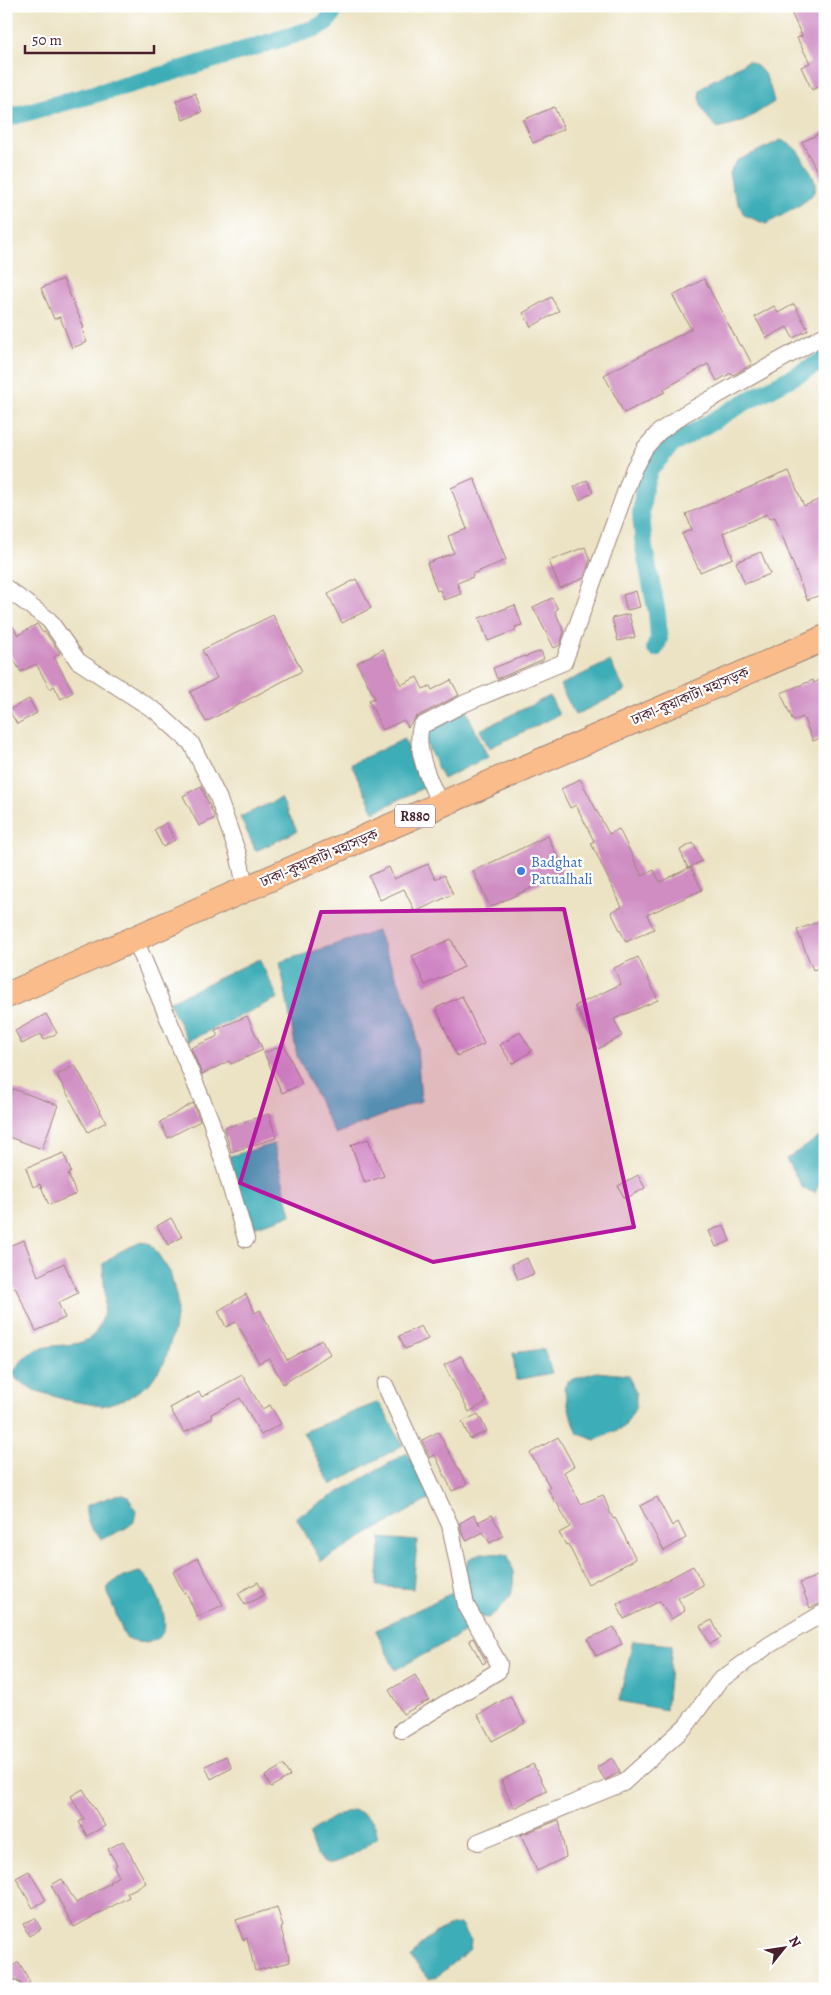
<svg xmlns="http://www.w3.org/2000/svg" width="831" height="1995" font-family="Alegreya,'Noto Serif Bengali',serif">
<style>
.water{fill:#3cadb7;stroke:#436671}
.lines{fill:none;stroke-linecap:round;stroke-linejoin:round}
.canal{stroke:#3cadb7;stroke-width:18}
.building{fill:#cf8dc2}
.street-casing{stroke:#9b8178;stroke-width:18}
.primary-casing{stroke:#9b8178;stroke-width:27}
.street{stroke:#fff;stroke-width:16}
.primary{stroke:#f9bc8a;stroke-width:25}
.marked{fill:#b5179e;fill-opacity:0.2;stroke:#b5179e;stroke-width:4;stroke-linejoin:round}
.shop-dot{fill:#3f7fe0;stroke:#fff;stroke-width:2}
.labels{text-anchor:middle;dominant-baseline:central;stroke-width:4.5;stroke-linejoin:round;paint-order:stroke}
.shield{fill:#fff;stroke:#80626b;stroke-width:1}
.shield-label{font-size:14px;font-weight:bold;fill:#4a1f2b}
.street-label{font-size:15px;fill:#4a1f2b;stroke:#fff}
.shop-label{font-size:15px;fill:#366cbe;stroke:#fff;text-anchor:start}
</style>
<rect width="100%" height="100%" fill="#fff"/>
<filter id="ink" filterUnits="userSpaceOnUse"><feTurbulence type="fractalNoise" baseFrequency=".02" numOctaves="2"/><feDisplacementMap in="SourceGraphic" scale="10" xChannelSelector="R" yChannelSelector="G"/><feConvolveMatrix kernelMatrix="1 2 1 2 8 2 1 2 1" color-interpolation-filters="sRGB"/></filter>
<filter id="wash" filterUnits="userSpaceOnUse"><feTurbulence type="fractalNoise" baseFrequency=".0096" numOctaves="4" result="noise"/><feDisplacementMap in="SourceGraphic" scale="20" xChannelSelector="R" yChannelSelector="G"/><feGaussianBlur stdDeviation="1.12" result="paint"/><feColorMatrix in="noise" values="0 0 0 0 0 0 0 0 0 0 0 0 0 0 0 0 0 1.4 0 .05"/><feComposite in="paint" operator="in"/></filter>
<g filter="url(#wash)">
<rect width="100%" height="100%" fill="#ece3c4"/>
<g class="water">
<path d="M748 61C766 68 770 85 774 102L744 121 718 128C708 120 697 105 700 90L710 82Z"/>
<path d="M781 140C798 148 797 150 807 166 811 172 818 184 814 192 807 204 778 217 766 224L744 215 732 188 729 172 737 161Z"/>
<path d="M610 661 625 691 575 715 560 685Z"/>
<path d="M550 696 559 715 489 748 480 730Z"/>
<path d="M466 710 488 757 443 779 421 732Z"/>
<path d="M404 739 427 786 374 812 351 764Z"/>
<path d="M281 798 297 831 256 851 240 817Z"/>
<path d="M377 931 415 1020 421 1101 335 1134 297 1056 280 962Z"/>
<path d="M259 959 278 998 188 1041 169 1002Z"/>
<path d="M825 1135V1172L815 1193 803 1188 786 1159 818 1138Z"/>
<path d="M274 1144 291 1215 247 1229 230 1156Z"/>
<path d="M141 1242 151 1244 170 1272 177 1300V1310L174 1330 164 1363 149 1384 128 1398 102 1406 66 1400 34 1390 16 1379 14 1372C20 1362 27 1353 39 1349 63 1341 90 1352 101 1322 108 1304 103 1282 103 1264L119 1252Z"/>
<path d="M544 1349 552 1373 516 1380 513 1353Z"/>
<path d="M596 1372 628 1375 636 1393V1407L624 1427 596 1440 578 1434 571 1416 564 1388 568 1381Z"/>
<path d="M379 1402 403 1445 331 1485 303 1432Z"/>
<path d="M407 1453 433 1497 321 1561 296 1517Z"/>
<path d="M123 1494 128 1497 136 1511 134 1522 126 1528 102 1539C91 1532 85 1519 86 1506L116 1495Z"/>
<path d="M381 1538 417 1541 413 1589 377 1586Z"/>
<path d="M481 1553 504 1554 508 1556C520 1584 512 1601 488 1618L480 1617 473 1611 464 1570 469 1559Z"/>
<path d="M139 1572C153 1576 168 1616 164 1630 158 1645 133 1646 124 1635L106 1588 118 1579Z"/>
<path d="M452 1593 471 1629 395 1670 376 1630Z"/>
<path d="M633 1641 672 1645 666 1710 619 1701Z"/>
<path d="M352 1810C366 1813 377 1821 377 1837 370 1845 339 1865 328 1863 317 1861 310 1843 310 1834 320 1824 338 1813 352 1810Z"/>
<path d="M460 1924 471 1940 470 1949 436 1977 429 1979 411 1958C421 1942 440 1925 460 1924Z"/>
</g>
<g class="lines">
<g class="canal">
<path d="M6 118 153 78 316 28C326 23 332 18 335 6"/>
<path d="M655 648 659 639 657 613 644 548 641 514 644 486 650 469 670 446 747 401 825 360"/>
</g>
</g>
<g id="blocks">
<g class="building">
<path d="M788 6H825V92L821 85 812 90 801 67 810 63 797 38 802 36Z"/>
<path d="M195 93 202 112 183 120 176 101Z"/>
<path d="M554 107 564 129 533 143 523 120Z"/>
<path d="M825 131V187L802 142Z"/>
<path d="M63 279 84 328 82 329 87 342 72 348 60 317 54 319 41 288Z"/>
<path d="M704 279 740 346 742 345 752 364 733 375 731 373 717 381 708 364 664 389 665 392 624 413 604 375 691 329 673 296Z"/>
<path d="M551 297 559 311 531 327 523 313Z"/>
<path d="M794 304 808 330 793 338 787 327 767 338 755 317 774 306 778 313Z"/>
<path d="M789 471 804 506 825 497V593L807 600 775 517 769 519 767 514 723 533 733 558 700 572 682 534 692 530 686 514Z"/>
<path d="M474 478 506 560 472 574 473 577 457 583 461 594 444 600 440 590 437 591 427 563 454 553 448 536 467 529 451 488Z"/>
<path d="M587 480 593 492 580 500 574 487Z"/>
<path d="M585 547 590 560 584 578 560 588 549 561Z"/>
<path d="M761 552 770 574 745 584 736 562Z"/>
<path d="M356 579 371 608 342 623 328 594Z"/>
<path d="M636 591 640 607 627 610 623 595Z"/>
<path d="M552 598 558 609 555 611 564 632 560 645 554 648 533 607Z"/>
<path d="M515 605 522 625 515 627 516 630 488 641 479 618Z"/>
<path d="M629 614 635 637 618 641 612 618Z"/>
<path d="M6 615 18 635 37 624 43 633 45 632 60 653 54 657 73 692 61 699 54 686 50 689 36 664 21 672 6 647Z"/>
<path d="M273 615 302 671 206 722 190 692 217 678 202 650Z"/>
<path d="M383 649 401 685 417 677 423 689 430 686 432 690 451 680 459 695 416 717 408 727 404 720 382 730 369 700 375 698 357 663Z"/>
<path d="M541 651 544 659 497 679 493 668 525 656V657Z"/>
<path d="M825 677V736L813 741 803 717 793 721 781 693 813 680 814 683Z"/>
<path d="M29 699 37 713 17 724 9 710Z"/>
<path d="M580 779 609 834 619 829 642 876 654 870 660 882 691 867 702 890 647 915 654 929 626 942 611 912 622 907 591 843 594 841 576 805 570 808 561 789Z"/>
<path d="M201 786 215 818 199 826 183 796Z"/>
<path d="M166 823 175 840 163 847 154 830Z"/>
<path d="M548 836 564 873 490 907 473 871Z"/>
<path d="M693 843 702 861 688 868 680 850Z"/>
<path d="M428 864 435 879 444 875 453 894 415 912 404 889 380 900 369 876 389 867 394 879Z"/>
<path d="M825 919V966L813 970 797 930Z"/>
<path d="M451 939 464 967 425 985 412 956Z"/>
<path d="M638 957 658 1000 614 1019 622 1036 598 1049 575 1006 621 984 614 968Z"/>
<path d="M462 996 484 1044 457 1056 436 1008Z"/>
<path d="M46 1014 57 1033 44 1040 41 1034 22 1044 15 1031Z"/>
<path d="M247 1016 263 1050 231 1064 229 1061 202 1074 191 1048 218 1036 215 1030Z"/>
<path d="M520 1032 532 1051 512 1064 500 1045Z"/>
<path d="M284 1045 302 1084 282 1093 264 1053Z"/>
<path d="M75 1065 106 1122 88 1132 57 1075Z"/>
<path d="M13 1089 58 1105 42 1149 6 1136V1109Z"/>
<path d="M193 1103 200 1121 168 1138 160 1122Z"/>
<path d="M269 1114 276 1138 231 1152 224 1128Z"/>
<path d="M368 1139 384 1176 365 1183 351 1145Z"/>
<path d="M64 1153 71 1172 68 1174 76 1194 49 1205 40 1184 33 1187 26 1168Z"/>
<path d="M638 1175 645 1188 625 1199 618 1186Z"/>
<path d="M171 1218 182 1237 168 1245 157 1226Z"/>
<path d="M724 1225 730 1241 716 1247 709 1231Z"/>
<path d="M24 1240 38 1276 64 1263 78 1293 58 1303 65 1318 36 1331 15 1287 9 1289 6 1281V1247Z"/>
<path d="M527 1258 534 1274 518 1280 512 1264Z"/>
<path d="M246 1294 255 1313 260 1310 287 1360 322 1340 330 1354 283 1384 269 1358 259 1363 236 1322 226 1327 218 1311Z"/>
<path d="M421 1326 428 1339 405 1349 399 1336Z"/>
<path d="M461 1356 487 1402 469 1412 444 1365Z"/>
<path d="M242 1375 262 1409 270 1405 281 1424 261 1435 240 1398 211 1414 212 1418 184 1433 170 1408 199 1392 202 1397Z"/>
<path d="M478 1414 487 1431 470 1439 462 1422Z"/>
<path d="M438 1432 467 1484 452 1491 435 1455 430 1458 422 1440Z"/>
<path d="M558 1437 574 1466 564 1472 581 1504 603 1495 613 1519 615 1518 636 1559 588 1584 568 1544 566 1545 559 1533 570 1527 556 1501 555 1502 548 1489 550 1487 530 1453Z"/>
<path d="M657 1497 672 1526 678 1522 686 1538 664 1551 640 1506Z"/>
<path d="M474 1515 480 1525 478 1522 492 1515 503 1536 490 1543 483 1532 467 1541 462 1533 460 1523Z"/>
<path d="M198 1558 223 1605 197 1617 186 1592 184 1593 173 1572Z"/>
<path d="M693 1566 703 1585 678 1598 685 1611 671 1619 660 1601 624 1619 617 1604 646 1591Z"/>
<path d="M817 1576 825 1596V1602L810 1608 800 1583Z"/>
<path d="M258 1582 264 1595 245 1605 238 1593Z"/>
<path d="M712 1620 721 1638 710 1644 700 1626Z"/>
<path d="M614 1627 622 1644 596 1656 588 1639Z"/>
<path d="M473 1638 486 1662 483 1664 469 1640Z"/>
<path d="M415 1675 429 1700 403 1714 389 1690Z"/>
<path d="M510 1696 525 1723 492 1741 478 1715Z"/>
<path d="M226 1756 232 1768 211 1779 205 1766Z"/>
<path d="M612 1758 620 1772 605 1780 597 1767Z"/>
<path d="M533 1764 547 1791 514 1808 501 1781Z"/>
<path d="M283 1765 290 1776 271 1787 265 1776Z"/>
<path d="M83 1789 105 1826 87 1836 79 1822 84 1819 71 1796Z"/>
<path d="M559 1820 566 1857 537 1871 521 1835Z"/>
<path d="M123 1841 146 1883 127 1893 129 1897 74 1927 51 1885 62 1879 76 1903 110 1883 109 1882 119 1876 114 1867 117 1865 108 1849Z"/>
<path d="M29 1871 46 1900 33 1908 16 1878Z"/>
<path d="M277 1907 283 1927 281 1928 290 1962 255 1971 247 1938 243 1940 236 1920Z"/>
<path d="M35 1918 41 1929 29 1936 23 1924Z"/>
<path d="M19 1962 30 1982 23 1987 21 1983 11 1977 7 1969Z"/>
</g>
</g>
</g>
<g filter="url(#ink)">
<use href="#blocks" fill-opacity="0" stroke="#9b8178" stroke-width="1"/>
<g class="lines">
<defs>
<g id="street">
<path d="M6 588 49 620 78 661 157 712 191 743 218 797 238 854 246 889"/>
<path d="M441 805C430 784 414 750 421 726L463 704 564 662 634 468 645 448 659 432 684 414 825 335"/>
<path d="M135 939 211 1121 246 1239"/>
<path d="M385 1385 450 1525 466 1605 499 1664 498 1671 402 1730"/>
<path d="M478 1842 623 1783 686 1726 719 1681 769 1645 825 1612"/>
<path d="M6 1986 13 1989"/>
</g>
<path id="primary" d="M6 996 246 889 825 638"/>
</defs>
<use href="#street" class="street-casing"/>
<use href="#primary" class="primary-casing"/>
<use href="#street" class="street"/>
<use href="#primary" class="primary"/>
</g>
</g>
<path class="marked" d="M564 909 634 1227 433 1262 240 1183 321 912Z"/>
<circle class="shop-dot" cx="521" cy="871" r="5"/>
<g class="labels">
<rect class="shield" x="395" y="804.5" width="40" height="23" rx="4"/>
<g class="shield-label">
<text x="415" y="816">R880</text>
</g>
<g class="street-label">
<text transform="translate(690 696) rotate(-23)">ঢাকা-কুয়াকাটা মহাসড়ক</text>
<text transform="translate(319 858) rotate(-23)">ঢাকা-কুয়াকাটা মহাসড়ক</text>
</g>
<g class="shop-label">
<text x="531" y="862">Badghat<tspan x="531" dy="17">Patualhali</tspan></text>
</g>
</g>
<rect width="831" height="1995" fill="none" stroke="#fff" stroke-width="25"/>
<g transform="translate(784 1948) rotate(60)" stroke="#ffffff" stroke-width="4" paint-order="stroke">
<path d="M0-4L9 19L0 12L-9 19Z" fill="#4a1f2b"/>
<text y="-8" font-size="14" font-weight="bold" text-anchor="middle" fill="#4a1f2b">N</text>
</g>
<path d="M25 45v8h129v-8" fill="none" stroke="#4a1f2b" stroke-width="2.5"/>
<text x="32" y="45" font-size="15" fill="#4a1f2b" stroke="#ffffff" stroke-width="4" paint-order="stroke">50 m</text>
</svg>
